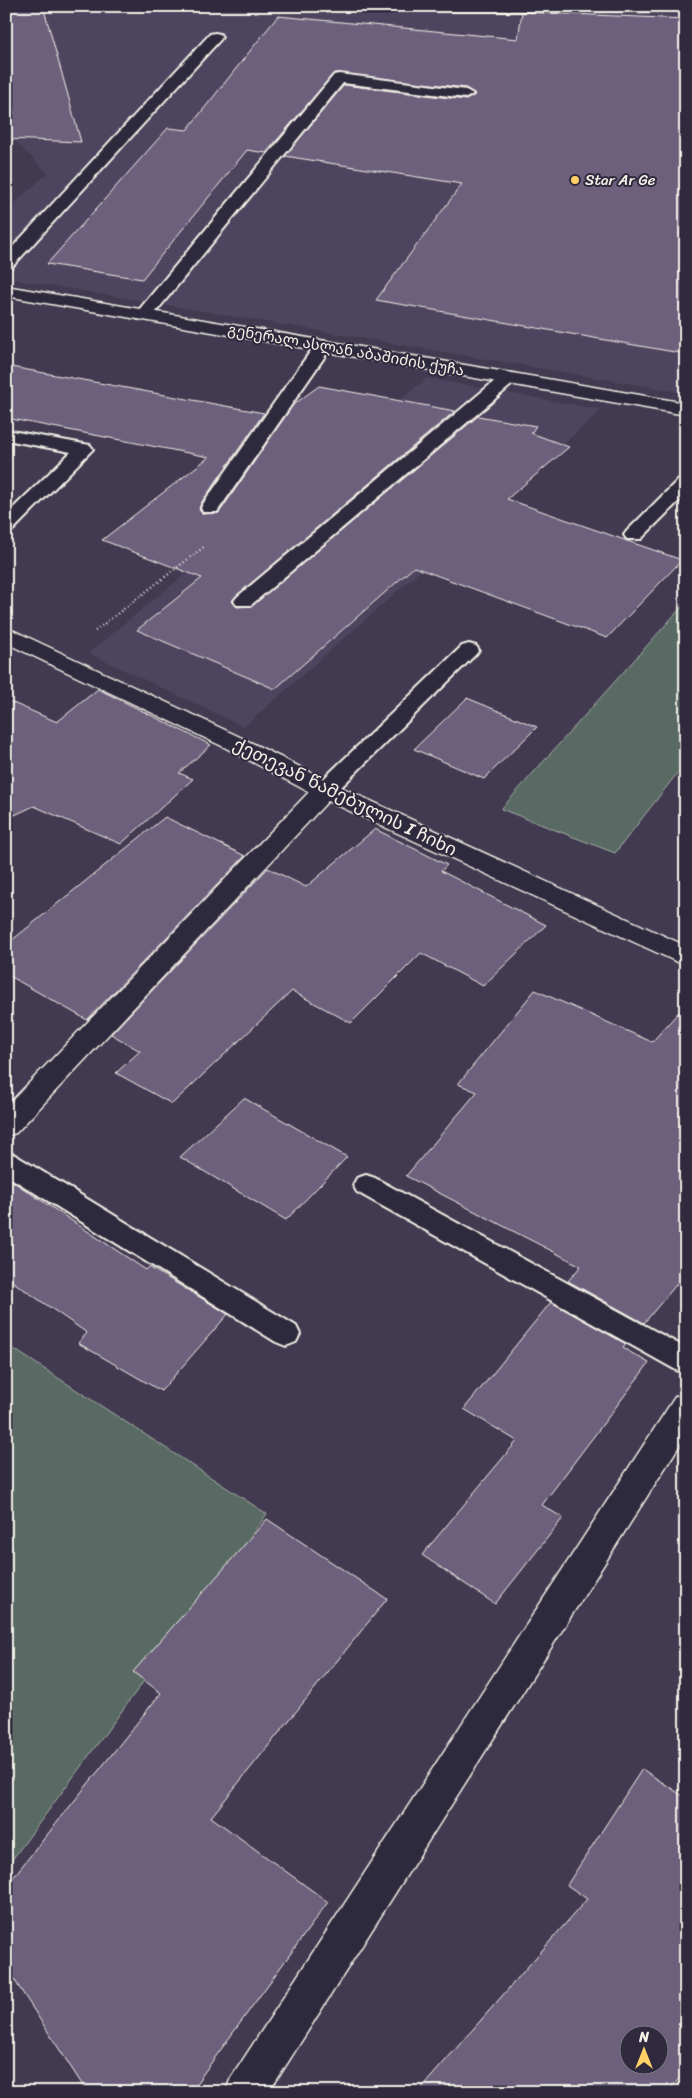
<svg xmlns="http://www.w3.org/2000/svg" width="692" height="2098" font-family="Sriracha,'Noto Sans Georgian',sans-serif">
<style>
.built{fill:#4e455e}
.green{fill:#596b63;stroke:#a6aea6}
.building{fill:#6c607d;stroke:#f4f1e8;fill-rule:evenodd}
.lines{fill:none;stroke-linecap:round;stroke-linejoin:round}
.lane-casing{stroke:#f4f1e8;stroke-width:4}
.street-casing{stroke:#f4f1e8;stroke-width:3}
.secondary-casing{stroke:#f4f1e8;stroke-width:3}
.path{stroke:#f4f1e8;stroke-width:2.5;stroke-dasharray:1 3;stroke-linecap:butt}
.lane{fill:#2f2a3d;fill-rule:evenodd}
.street{fill:#2f2a3d;fill-rule:evenodd}
.secondary{fill:#2f2a3d;fill-rule:evenodd}
.poi-dot{fill:#ffd166;stroke:#2f2a3d;stroke-width:2}
.labels{text-anchor:middle;dominant-baseline:central;stroke-width:4;stroke-linejoin:round;paint-order:stroke}
.far-poi-label{font-size:15px;fill:#f4f1e8;stroke:#2f2a3d;text-anchor:start}
.far-street-label{font-size:15px;fill:#f4f1e8;stroke:#2f2a3d}
.street-label{font-size:18px;fill:#f4f1e8;stroke:#2f2a3d}
</style>
<rect width="100%" height="100%" fill="#413a50"/>
<filter id="ink" filterUnits="userSpaceOnUse"><feTurbulence type="fractalNoise" baseFrequency=".02" numOctaves="2"/><feDisplacementMap in="SourceGraphic" scale="10" xChannelSelector="R" yChannelSelector="G"/><feConvolveMatrix kernelMatrix="1 2 1 2 8 2 1 2 1" color-interpolation-filters="sRGB"/></filter>
<g filter="url(#ink)">
<g class="built">
<path d="M6 6H686V393L6 278V211L48 173 6 133Z"/>
<path d="M427 378 602 410 244 727 88 653Z"/>
</g>
<g class="green">
<path d="M686 602V762L615 853 501 809Z"/>
<path d="M6 1344 267 1514 6 1868Z"/>
</g>
<g class="building">
<path d="M6 6H43L81 142 6 139V128L14 113 6 80Z"/>
<path d="M522 12 686 19V354L376 300 462 184 285 156 344 85 466 100 475 95 466 88 334 73 266 153 247 150 142 279 47 264 168 128 187 130 278 16 518 39Z"/>
<path d="M6 366 264 413 201 503 199 509 203 514 219 513 293 405 319 386 455 411 236 596 232 601 237 607 252 606 478 416 536 426 531 433 569 447 507 499 682 560 607 638 414 567 275 689 137 630 202 578 102 540 209 457 6 418Z"/>
<path d="M98 689 211 745 179 773 193 779 121 844 34 806 6 819V700L57 722Z"/>
<path d="M467 698 537 727 484 779 414 749Z"/>
<path d="M165 817 245 856 87 1020 6 974V945Z"/>
<path d="M375 829 447 865 441 871 546 925 483 986 421 953 351 1023 292 991 172 1104 116 1073 140 1051 111 1034 268 868 306 887Z"/>
<path d="M535 990 652 1042 686 1004V1273L644 1323 568 1281 581 1266 406 1176 477 1092 458 1084Z"/>
<path d="M244 1098 347 1157 286 1220 180 1157Z"/>
<path d="M6 1177 146 1270 149 1267 228 1314 161 1391 78 1343 87 1333 6 1277Z"/>
<path d="M551 1302 626 1344 623 1348 649 1363 542 1505 563 1518 495 1604 422 1555 517 1441 464 1409Z"/>
<path d="M267 1519 387 1599 211 1817 328 1902 190 2092H87L6 1967V1886L161 1693 133 1672Z"/>
<path d="M642 1769 686 1798V2070L668 2092H418L587 1899 567 1885ZM630 2036H660V2066H630Z"/>
</g>
<g class="lines">
<defs>
<g id="lane">
<path d="M335 6H686V11L341 10Z"/>
<path d="M215 33 220 34 222 37 220 40 12 267 6 269V254L210 34Z"/>
<path d="M339 74 466 90 473 94 466 98 343 83 150 319H138L136 315 138 311 334 75Z"/>
<path d="M323 341 329 342 332 346 217 512H203L201 508 203 504 317 342Z"/>
<path d="M509 373 515 374 518 378 515 382 251 605H237L234 601 237 597 503 374Z"/>
<path d="M6 430 84 444 90 445 93 449 13 530 6 532V515L71 452 6 440Z"/>
<path d="M686 477V494L641 539H627L624 535 627 531 679 479Z"/>
<path d="M469 644 476 646 479 650 476 654 333 795 325 797 317 795 314 790 317 785 462 646Z"/>
<path d="M6 1152 15 1155 296 1326 300 1334 296 1342 286 1346 276 1342 6 1175Z"/>
<path d="M366 1175 375 1178 686 1348V1374L676 1370 357 1192 353 1185 357 1178Z"/>
</g>
<g id="street">
<path d="M6 627 242 738 334 784 686 946V966L328 801 16 1133 6 1136V1107L309 792 226 748 6 643Z"/>
<path d="M686 1393V1435L269 2092H225L231 2078 675 1397Z"/>
</g>
<path id="secondary" d="M6 286 686 403V415L6 296Z"/>
</defs>
<use href="#lane" class="lane-casing"/>
<use href="#street" class="street-casing"/>
<use href="#secondary" class="secondary-casing"/>
<path class="path" d="M95 631 205 546"/>
<use href="#lane" class="lane"/>
<use href="#street" class="street"/>
<use href="#secondary" class="secondary"/>
</g>
</g>
<circle class="poi-dot" cx="575" cy="180" r="5"/>
<g class="labels">
<g class="far-poi-label">
<text x="585" y="180">Star Ar Ge</text>
</g>
<g class="far-street-label">
<text transform="translate(346 350) rotate(10)">გენერალ ასლან აბაშიძის ქუჩა</text>
</g>
<g class="street-label">
<text transform="translate(345 797) rotate(26)">ქეთევან წამებულის I ჩიხი</text>
</g>
</g>
<rect width="692" height="2098" fill="none" stroke="#2f2a3d" stroke-width="25"/>
<rect x="12" y="12" width="667" height="2073" fill="none" stroke="#f4f1e8" stroke-width="2" filter="url(#ink)"/>
<g transform="translate(644 2050)"><circle r="24" fill="#2f2a3d" stroke="#7e7a81"/>
<path d="M0-4L9 19L0 12L-9 19Z" fill="#ffd166"/>
<text y="-8" font-size="14" font-weight="bold" text-anchor="middle" fill="#f4f1e8">N</text>
</g>
</svg>
